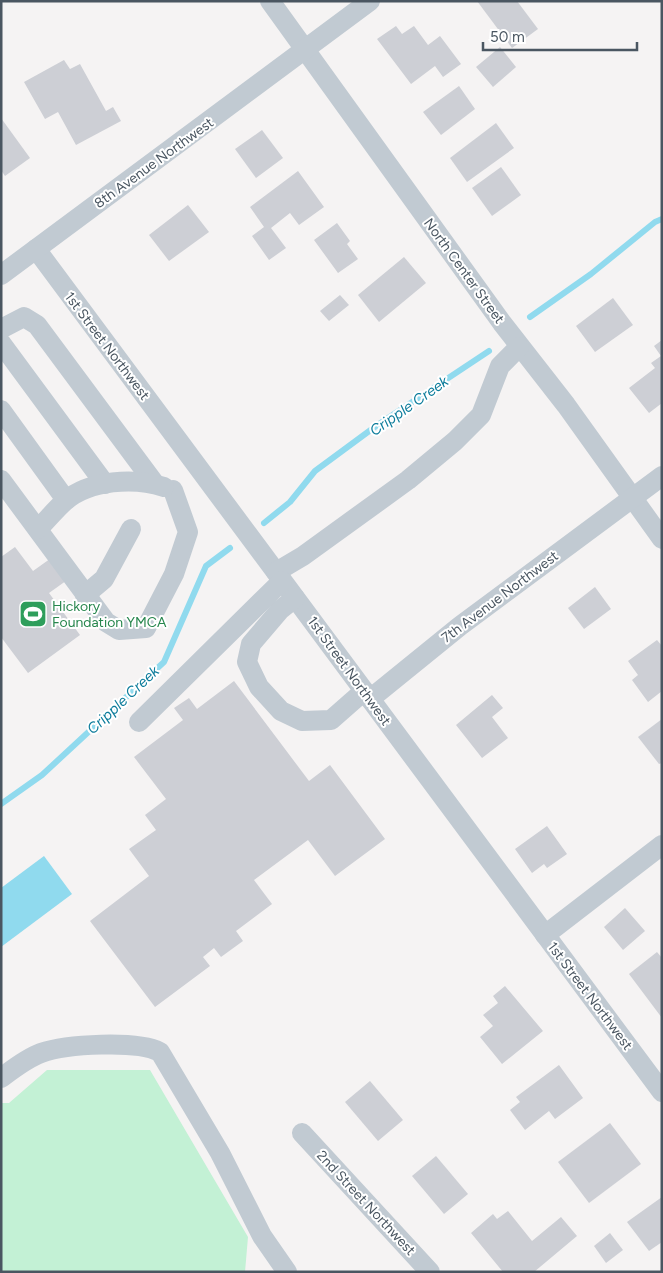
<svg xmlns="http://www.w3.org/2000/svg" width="663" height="1273" font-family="Figtree,sans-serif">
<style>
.green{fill:#c3f1d5}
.water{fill:#90daee}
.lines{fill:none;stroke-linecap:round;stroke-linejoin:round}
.stream{stroke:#90daee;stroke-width:6}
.building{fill:#cdcfd5}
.minor{stroke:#c1cad2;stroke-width:20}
.labels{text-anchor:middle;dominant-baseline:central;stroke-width:4;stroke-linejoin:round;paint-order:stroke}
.street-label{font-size:14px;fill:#4a5661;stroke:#fff}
.leisure-label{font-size:14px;fill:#27864d;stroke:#fff;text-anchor:start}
.water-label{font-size:15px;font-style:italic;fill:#0c7c9b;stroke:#fff}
</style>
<rect width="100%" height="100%" fill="#f5f3f3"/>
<path class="green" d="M47 1070H150L248 1237 245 1272H1V1103H9Z"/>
<path class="water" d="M44 856 72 894 1 947V888Z"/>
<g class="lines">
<g class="stream">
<path d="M530 317 591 274 655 222 662 219"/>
<path d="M264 523 290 502 315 471 376 426 489 351"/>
<path d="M1 804 42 775 164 662 206 566 230 548"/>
</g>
</g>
<g class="building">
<path d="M477 1H517L538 29 512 48Z"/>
<path d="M396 26 402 34 414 26 428 45 440 36 461 64 443 77 435 66 411 84 377 39Z"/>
<path d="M500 47 516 67 493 87 476 67Z"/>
<path d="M64 60 70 69 80 64 106 111 113 107 121 121 76 145 58 112 45 119 24 82Z"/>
<path d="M459 86 475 109 441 135 423 112Z"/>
<path d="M1 118 30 158 5 176 1 170Z"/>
<path d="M496 123 514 148 467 182 450 158Z"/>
<path d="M262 130 283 158 256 178 235 149Z"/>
<path d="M501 167 521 195 492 216 472 188Z"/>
<path d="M298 171 324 207 299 225 290 213 271 228 286 248 269 260 252 236 264 227 250 207Z"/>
<path d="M188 205 209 232 169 261 149 235Z"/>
<path d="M337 223 350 241 347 244 358 259 338 273 314 240Z"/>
<path d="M404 257 426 283 379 322 358 295Z"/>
<path d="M340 295 349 305 329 321 320 311Z"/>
<path d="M613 298 633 325 595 352 576 326Z"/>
<path d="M662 340V403L649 413 629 388 655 368 651 363 661 356 654 346Z"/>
<path d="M15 547 33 571 61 551 77 573 49 593 80 635 28 673 1 637V557Z"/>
<path d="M595 587 611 609 584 629 568 608Z"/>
<path d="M657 640 662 646V691L648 702 632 680 638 675 628 661Z"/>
<path d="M234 681 309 781 330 765 385 839 335 876 308 840 254 880 272 904 236 931 243 941 221 957 214 948 203 957 210 966 155 1007 90 921 149 876 129 849 156 830 145 815 166 799 134 757 183 720 174 708 189 698 197 709Z"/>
<path d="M492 695 503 708 492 717 508 738 482 758 456 725Z"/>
<path d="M662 719V763L659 764 638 737Z"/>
<path d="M547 826 567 854 547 868 544 864 532 873 515 849Z"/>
<path d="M625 908 645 931 623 950 604 927Z"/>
<path d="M657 952 662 958V1018L629 974Z"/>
<path d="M505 986 543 1031 502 1064 480 1037 493 1026 483 1015 498 1003 493 996Z"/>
<path d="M559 1065 583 1098 555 1119 549 1111 525 1130 510 1110 520 1102 516 1097Z"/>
<path d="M370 1081 403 1120 378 1141 345 1102Z"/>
<path d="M610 1123 641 1164 589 1203 558 1162Z"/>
<path d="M436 1156 468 1194 444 1214 412 1176Z"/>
<path d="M662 1197V1242L649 1251 627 1222Z"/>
<path d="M508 1211 532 1241 561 1217 577 1236 534 1272H503L471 1233 493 1214 497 1219Z"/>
<path d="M610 1233 623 1250 606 1263 594 1246Z"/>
</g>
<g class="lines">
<g class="minor">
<path d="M270 1 502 323 566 405 662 539"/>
<path d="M36 249 662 1092"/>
<path d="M1 275 370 1"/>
<path d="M1 329 24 317 37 325 155 484"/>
<path d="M1 343 105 484"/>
<path d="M1 410 66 500"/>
<path d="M1 480 106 622 119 630 146 628 174 574 188 532 173 490"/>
<path d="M38 529C47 520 55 510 65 501 90 480 134 477 164 487"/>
<path d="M276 572 303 556 408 480 455 441 481 415 500 366 519 347"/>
<path d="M85 595 104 579 131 529"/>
<path d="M295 598 280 610 251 644 247 662 259 687 281 711 302 721 331 720 364 691"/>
<path d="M370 699 460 626 662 476"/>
<path d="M139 722 282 581"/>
<path d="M545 935 662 845"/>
<path d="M1 1078C13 1069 27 1058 41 1053 66 1044 137 1040 160 1052L220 1153 262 1236 287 1272"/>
<path d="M302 1133 430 1272"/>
</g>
</g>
<defs>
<symbol id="stadium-square" viewBox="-11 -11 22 22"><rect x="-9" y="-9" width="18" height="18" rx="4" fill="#2e9e5b" stroke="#fff"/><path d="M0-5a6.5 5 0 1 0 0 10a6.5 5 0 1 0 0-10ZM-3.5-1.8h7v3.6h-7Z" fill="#fff"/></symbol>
</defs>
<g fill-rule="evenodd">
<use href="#stadium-square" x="17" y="598" width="32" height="32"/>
</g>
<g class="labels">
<g class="street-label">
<text transform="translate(154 163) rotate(-36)">8th Avenue Northwest</text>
<text transform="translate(464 271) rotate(54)">North Center Street</text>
<text transform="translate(107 346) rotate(53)">1st Street Northwest</text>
<text transform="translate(500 597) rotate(-37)">7th Avenue Northwest</text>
<text transform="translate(349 671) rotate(54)">1st Street Northwest</text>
<text transform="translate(590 996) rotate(53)">1st Street Northwest</text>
<text transform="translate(366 1203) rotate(47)">2nd Street Northwest</text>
</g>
<g class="leisure-label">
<text x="52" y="606">Hickory<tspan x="52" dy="16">Foundation YMCA</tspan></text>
</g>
<g class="water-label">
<text transform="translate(409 406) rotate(-35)">Cripple Creek</text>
<text transform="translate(123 700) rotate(-43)">Cripple Creek</text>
</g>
</g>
<rect width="663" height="1273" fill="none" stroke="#4a5661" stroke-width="5"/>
<path d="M483 42v8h154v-8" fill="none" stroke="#4a5661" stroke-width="2.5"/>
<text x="490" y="42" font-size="15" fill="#4a5661" stroke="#ffffff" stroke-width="4" paint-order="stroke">50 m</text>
</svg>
